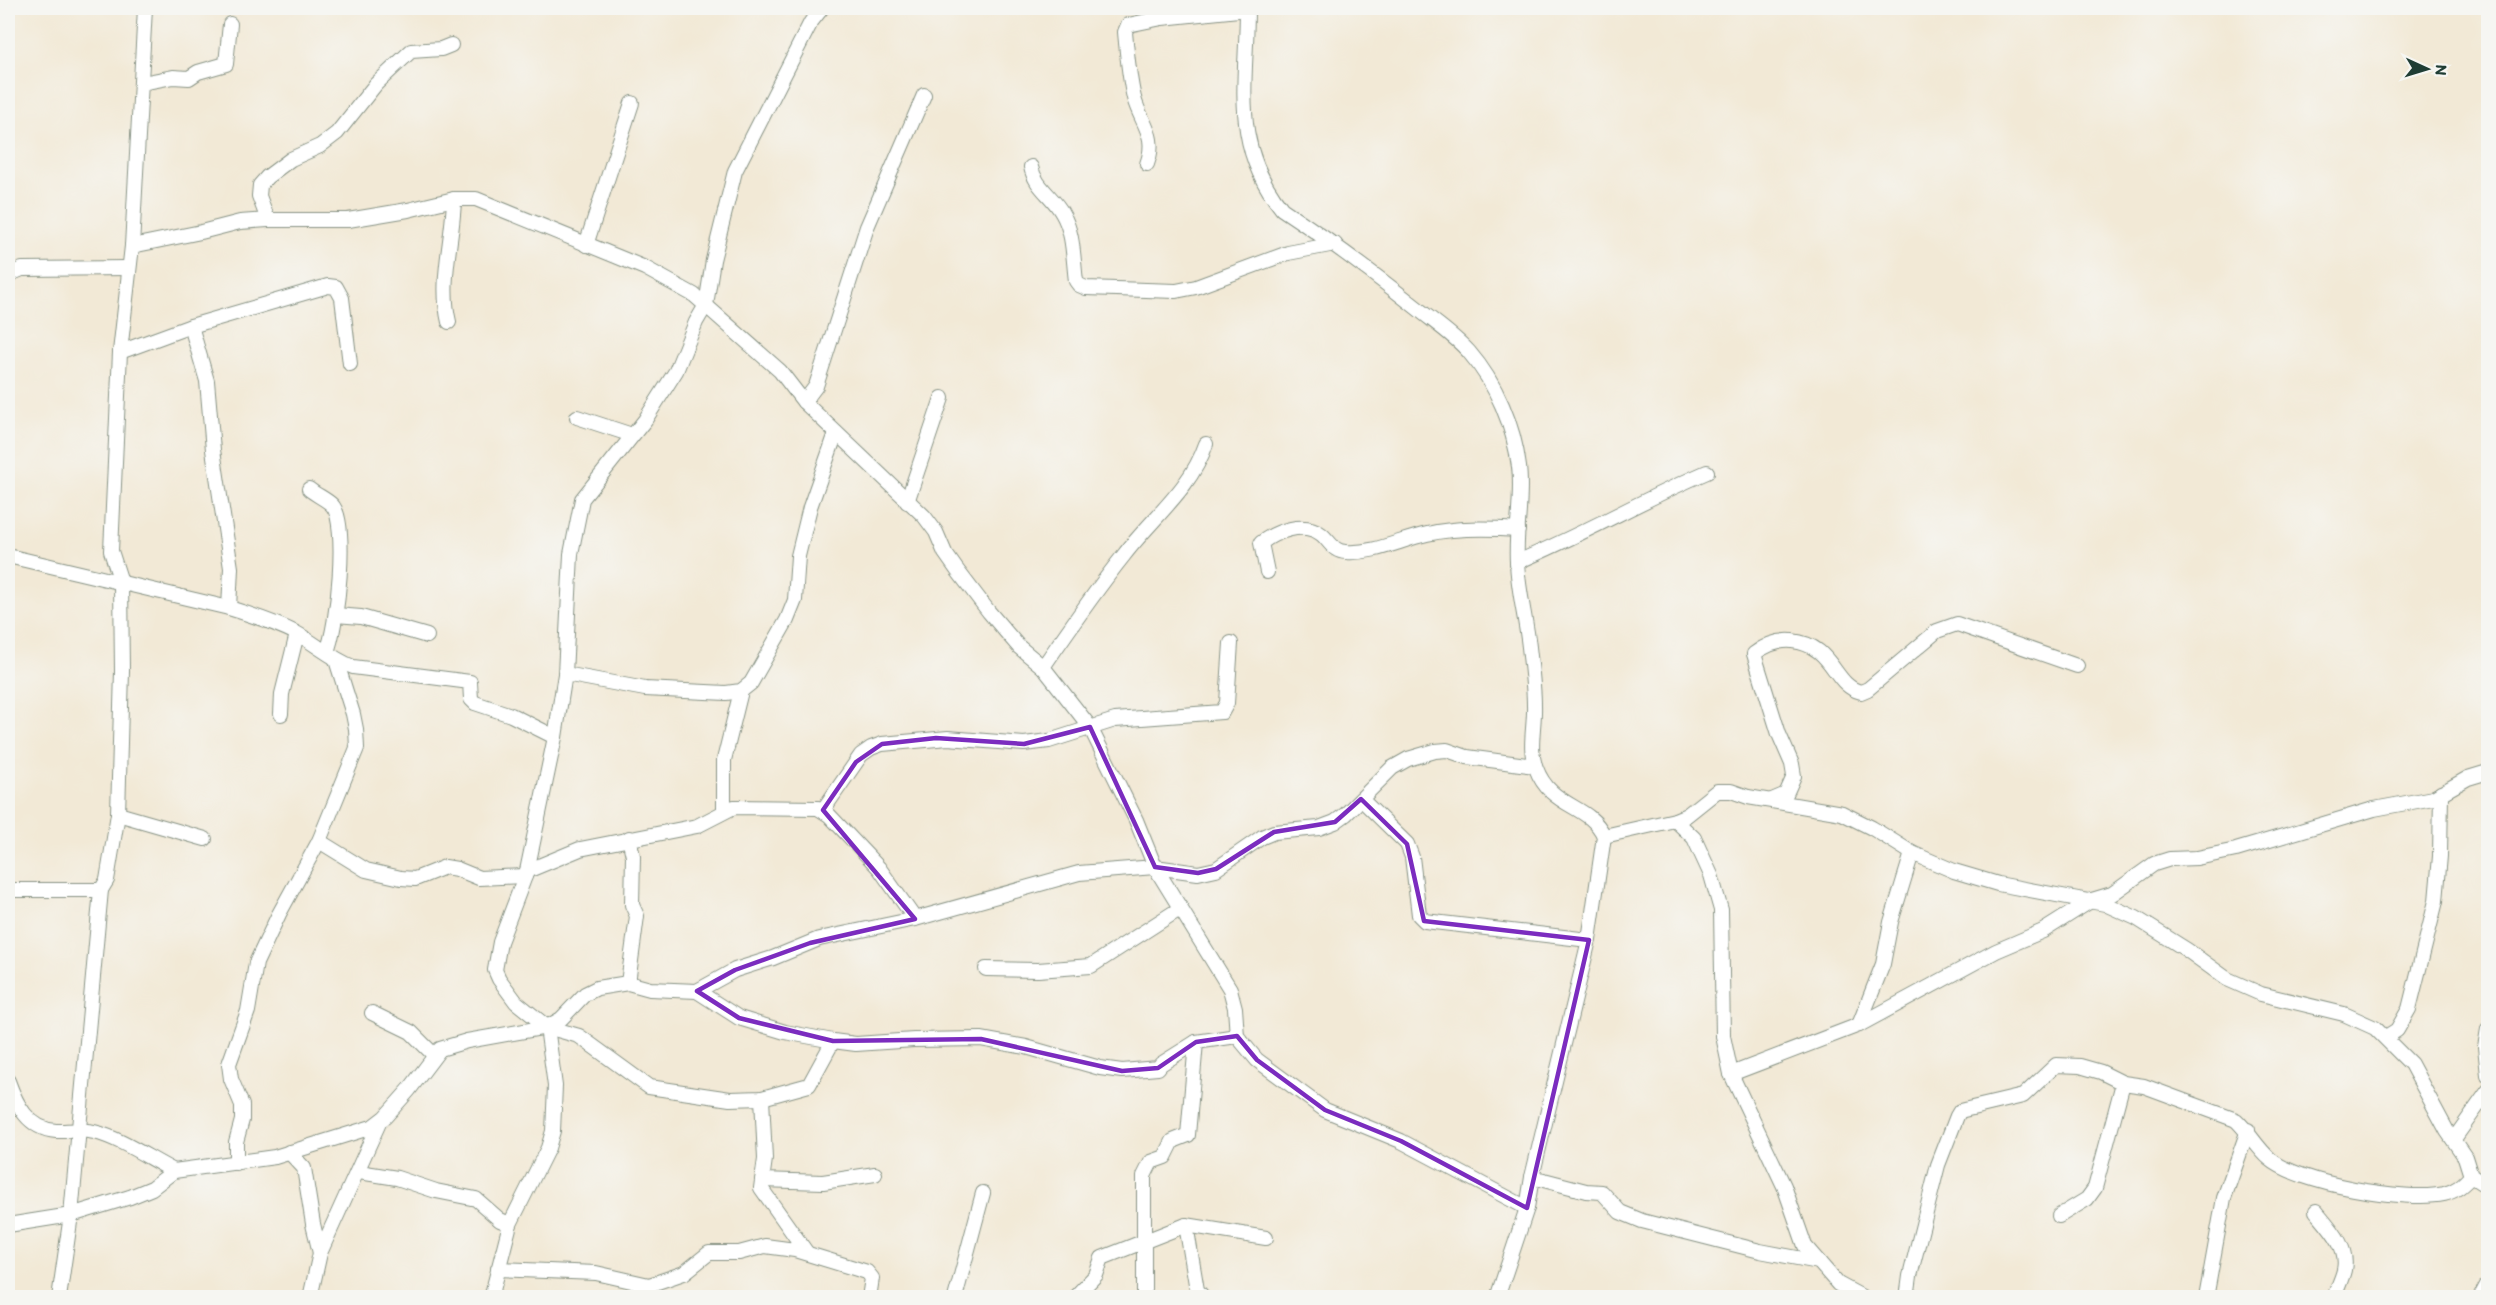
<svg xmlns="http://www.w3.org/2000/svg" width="2496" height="1305" font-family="Itim,sans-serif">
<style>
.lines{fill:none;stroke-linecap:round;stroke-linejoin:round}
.minor-casing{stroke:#889385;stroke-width:16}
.minor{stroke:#fff;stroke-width:14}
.marked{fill:none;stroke:#7b2cbf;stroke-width:4.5;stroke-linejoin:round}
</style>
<rect width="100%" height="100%" fill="#f6f6f2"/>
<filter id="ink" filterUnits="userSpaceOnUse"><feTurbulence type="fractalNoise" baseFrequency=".0167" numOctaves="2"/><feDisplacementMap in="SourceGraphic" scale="12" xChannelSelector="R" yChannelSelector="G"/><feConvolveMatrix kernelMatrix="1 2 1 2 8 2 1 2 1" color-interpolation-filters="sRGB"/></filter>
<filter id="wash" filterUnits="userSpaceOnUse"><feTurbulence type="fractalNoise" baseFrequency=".008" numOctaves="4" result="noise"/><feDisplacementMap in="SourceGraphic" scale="24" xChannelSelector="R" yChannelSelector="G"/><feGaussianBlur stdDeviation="1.35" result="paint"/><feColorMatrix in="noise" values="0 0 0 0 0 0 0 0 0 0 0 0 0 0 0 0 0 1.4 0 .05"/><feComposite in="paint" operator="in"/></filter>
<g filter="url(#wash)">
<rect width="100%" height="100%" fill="#f2e9d6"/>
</g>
<g filter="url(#ink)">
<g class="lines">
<defs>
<g id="minor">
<path d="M1247 8C1247 83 1230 144 1282 209 1329 240 1373 273 1417 308 1434 322 1454 335 1469 352 1496 383 1514 426 1519 467 1523 498 1515 530 1517 562 1518 590 1526 619 1529 647 1531 666 1534 686 1534 705 1535 726 1528 748 1536 768 1551 809 1589 803 1604 836L1589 940 1532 1177 1527 1208 1497 1298"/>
<path d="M142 83 173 77 189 78 198 72 226 64 230 24"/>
<path d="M1147 164C1158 135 1141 124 1134 98 1129 77 1127 54 1125 32L1128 25 1162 18 1248 9"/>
<path d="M1031 167C1035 187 1053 196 1062 213 1074 233 1073 259 1076 281L1079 285 1086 288 1176 291 1196 287 1288 253 1335 244"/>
<path d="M268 220 259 196 260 185 267 177 291 159 320 146 337 133 376 84 411 51 441 49 451 45"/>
<path d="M586 245 632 103"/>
<path d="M132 246 201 232 240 222 268 220H348L408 210 454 199H476L645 268 694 295 780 371 804 402 924 516 936 532 945 553 957 570 989 612 1019 647 1043 667 1090 727 1136 820 1155 867 1230 989 1235 1008 1237 1036 1257 1060 1325 1110 1401 1141 1527 1208"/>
<path d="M8 275 22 269 129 268"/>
<path d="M449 322C439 281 453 241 454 199"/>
<path d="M191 326 207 381 213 450 231 568 229 608"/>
<path d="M120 352 191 326 328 286 336 287 342 298 350 364"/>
<path d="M804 402 816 386 867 227 924 95"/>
<path d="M577 417 632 435"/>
<path d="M309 489C316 495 326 499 332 505 349 522 337 629 327 651"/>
<path d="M907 502 942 398"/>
<path d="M8 556 229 608C252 615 274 622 296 633 316 644 332 659 353 667L470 682 471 699 475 703 511 715 555 737"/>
<path d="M1517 562C1582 535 1642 500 1707 472"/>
<path d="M1267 572 1261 543C1276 531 1304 521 1321 534 1330 541 1333 552 1346 552 1373 554 1400 540 1427 534 1456 527 1488 528 1518 530"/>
<path d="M336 615 361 617 427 636"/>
<path d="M1043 667C1069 629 1095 591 1124 555 1152 518 1191 489 1206 444"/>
<path d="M565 674 645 689 726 693 741 691 751 683 787 620 795 600 798 556 810 507 836 433"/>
<path d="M281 714 282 694 297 634"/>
<path d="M1361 799 1407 844 1412 857 1419 915 1425 921 1589 940"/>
<path d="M1772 800 1786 794 1794 776 1792 764 1779 734 1754 654C1765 645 1778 640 1792 641 1834 645 1833 686 1861 692L1868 689 1937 631 1957 624 2077 666"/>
<path d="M823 810 861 755 871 748 882 744 948 738 1024 744 1049 741 1115 720 1222 712 1227 703 1231 643"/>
<path d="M724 811V760L741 691"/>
<path d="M118 814 205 839"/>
<path d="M1675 820 1694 838 1711 875 1721 910 1723 1036 1731 1074 1784 1186 1805 1246 1838 1284 1864 1298"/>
<path d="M1604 836 1675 820 1687 815 1717 791H1731L1748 797 1842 813 1872 828 1912 853 1954 871 1998 884 2105 904 2136 918 2187 950 2227 979 2261 994 2344 1014 2375 1028 2411 1064 2447 1131 2465 1157 2471 1176 2488 1187"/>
<path d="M319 841 366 870 401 878 415 879 445 867 457 869 479 878 525 876"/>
<path d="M527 871 580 849 697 826 734 807 818 808 829 815 879 868 915 919"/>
<path d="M8 890H101"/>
<path d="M986 969 1038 970 1091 966 1181 908"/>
<path d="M628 983 637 916 632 905 633 856 629 838"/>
<path d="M697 991 739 1018 785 1032 833 1041 856 1044 914 1040 981 1039 1026 1047 1100 1068 1122 1071 1158 1068 1161 1064 1196 1042 1237 1036"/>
<path d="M372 1013 411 1032 434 1055"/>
<path d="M1859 1025 1883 964 1891 922 1912 853"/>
<path d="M547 1027 579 1036 649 1087 730 1099 762 1098 809 1085 833 1041"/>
<path d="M2488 1029 2485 1047 2488 1075"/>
<path d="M2386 1037 2397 1030 2409 1009 2436 901 2440 856 2441 793"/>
<path d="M1731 1074 1859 1025 1996 951 2043 931 2092 900 2112 894 2154 864 2170 859 2197 858 2236 850 2374 809 2433 798 2468 778 2488 772"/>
<path d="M8 1081C16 1104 28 1129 56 1131 69 1131 82 1129 94 1132 120 1138 150 1159 174 1171"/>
<path d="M762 1098 765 1159 761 1188 807 1253"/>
<path d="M2454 1139 2488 1091"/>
<path d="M289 1152 304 1168 313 1224 320 1253"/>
<path d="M236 1163V1142L242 1120V1105L231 1079 229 1064 248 1011 256 963 279 914 319 841 357 748 356 729 353 714 336 660"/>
<path d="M359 1172 397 1178 436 1191 476 1199 500 1220 510 1224"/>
<path d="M1532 1177 1586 1191 1602 1192 1620 1212 1642 1221 1760 1251 1819 1262"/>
<path d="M762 1180 823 1182 875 1174"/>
<path d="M2316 1211C2330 1228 2349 1247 2344 1270 2342 1279 2337 1288 2334 1298"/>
<path d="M2059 1216 2087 1199 2095 1188 2123 1083"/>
<path d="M8 1225 71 1215 130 1197 152 1188 174 1171 275 1157 372 1127 385 1117 409 1090 440 1049 467 1041 547 1027 561 1019 585 994 597 988 628 983 650 989 697 991 735 970 773 958 819 939 915 919 1079 873 1155 867 1198 873 1216 869 1262 837 1274 832 1319 828 1335 822 1346 814 1392 768 1408 759 1435 751 1447 750 1467 757 1535 766"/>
<path d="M1186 1225 1266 1238"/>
<path d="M498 1269 596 1273 649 1285 684 1273 709 1253H739L765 1246 795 1250 867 1272 872 1278 869 1298"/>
<path d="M59 1298 71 1215 101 890 107 880 118 814 122 671 121 582 111 551 120 352 132 246 145 8"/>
<path d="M310 1298 320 1253 379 1123"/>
<path d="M491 1298 510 1224 548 1148 553 1131 555 1086 547 1027 516 1002 499 979 495 970 500 942 527 871 555 737 565 674 571 554 582 499 645 420 676 371 696 322 706 305 713 260 735 171 811 22 822 8"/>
<path d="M955 1298 983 1193"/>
<path d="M1074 1298 1096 1275 1102 1258 1186 1225 1197 1290 1204 1298"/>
<path d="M1144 1298V1176L1151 1162 1165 1157 1173 1141 1188 1135 1196 1042"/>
<path d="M1907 1298 1910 1276 1938 1165 1957 1116 1960 1111 1968 1109 2023 1096 2056 1065 2080 1066 2101 1072 2123 1083 2144 1086 2236 1120C2249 1132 2257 1148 2270 1159 2299 1184 2406 1202 2444 1194 2456 1191 2463 1185 2471 1176"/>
<path d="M2206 1298 2224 1198 2248 1130"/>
<path d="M2480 1298 2488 1283"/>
</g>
</defs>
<use href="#minor" class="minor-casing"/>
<use href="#minor" class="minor"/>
</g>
</g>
<path class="marked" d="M1090 727 1155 867 1198 873 1216 869 1274 832 1335 822 1361 799 1407 844 1424 921 1589 940 1527 1208 1401 1141 1325 1110 1257 1060 1237 1036 1196 1042 1158 1068 1122 1071 981 1039 833 1041 739 1018 697 991 735 970 810 943 915 919 823 810 856 762 882 744 936 738 1024 744Z"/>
<rect width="2496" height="1305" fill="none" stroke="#f6f6f2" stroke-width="30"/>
<g transform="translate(2427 69) rotate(94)" stroke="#f6f6f2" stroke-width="4.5" paint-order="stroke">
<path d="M0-4.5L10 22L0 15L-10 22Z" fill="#1f3d34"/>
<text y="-9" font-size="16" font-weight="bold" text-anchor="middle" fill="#1f3d34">N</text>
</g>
</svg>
